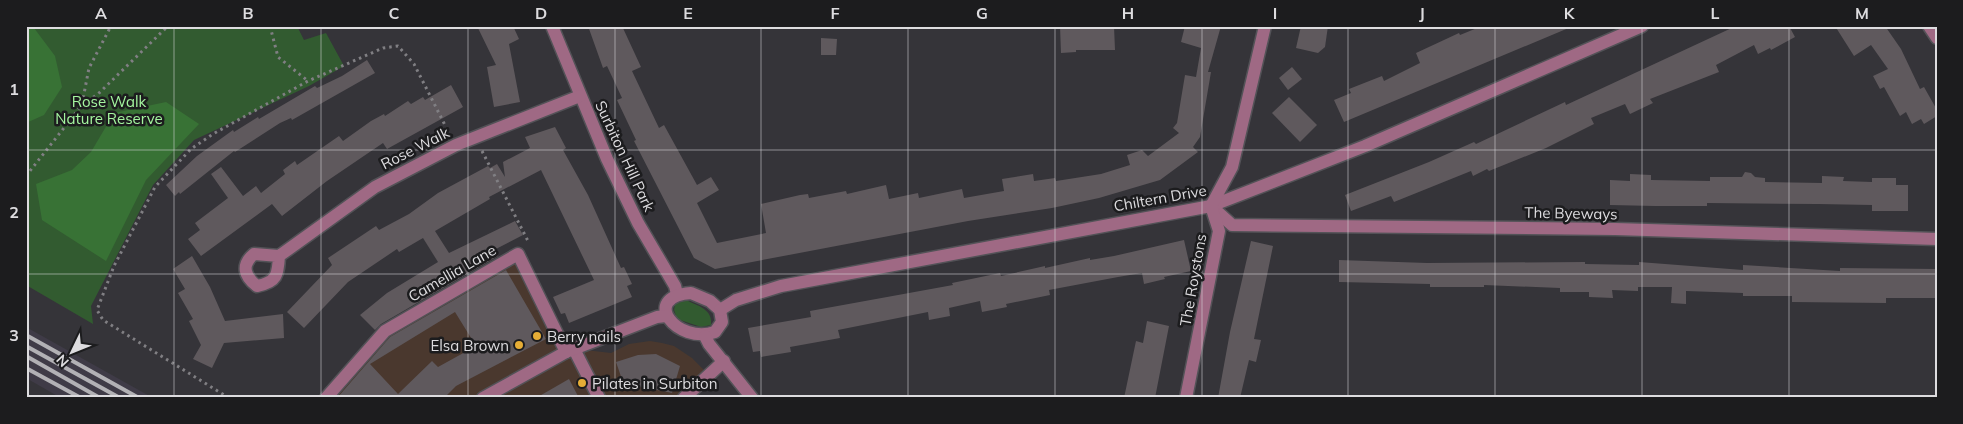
<svg xmlns="http://www.w3.org/2000/svg" width="1963" height="424" font-family="Mulish,sans-serif">
<style>
.commercial{fill:#4a382e}
.built{fill:#3f3b47}
.green{fill:#325b30}
.forest{fill:#387235}
.building{fill:#5f595d;fill-rule:evenodd}
.lines{fill:none;stroke-linecap:round;stroke-linejoin:round}
.minor-casing{stroke:#535257;stroke-width:15}
.path{stroke:#807f83;stroke-width:3;stroke-dasharray:2.5 4;stroke-linecap:butt}
.minor{stroke:#9f6984;stroke-width:12}
.rail{stroke:#b2b1b5;stroke-width:4}
.grid{fill:none;stroke:#dddcdf;stroke-width:1;stroke-opacity:0.55}
.poi-dot{fill:#e6ad36;stroke:#1c1c1e;stroke-width:2}
.labels{text-anchor:middle;dominant-baseline:central;stroke-width:5;stroke-linejoin:round;paint-order:stroke}
.park-label{font-size:15px;fill:#a4f59f;stroke:#1c1c1e}
.street-label{font-size:15px;fill:#dddcdf;stroke:#1c1c1e}
.poi-label{font-size:15px;fill:#dddcdf;stroke:#1c1c1e;text-anchor:start}
.neatline{fill:none;stroke:#dddcdf;stroke-width:2}
.grid-label{font-size:16px;text-anchor:middle;font-weight:bold;fill:#dddcdf}
</style>
<rect width="100%" height="100%" fill="#353439"/>
<path class="commercial" d="M517 255 560 347 611 353 629 344 650 341 662 343 674 346 692 358 705 371 675 398H326L385 331Z"/>
<path class="built" d="M26 327 153 398H61L26 378Z"/>
<g class="green">
<path d="M26 26H297L304 40 326 33 344 66 309 86 194 140 153 185 91 306 93 324 26 285Z"/>
<path d="M686 300C698 306 713 309 711 325L701 327 677 319 674 310 675 304Z"/>
</g>
<g class="forest">
<path d="M26 27 34 28 55 56 62 87 44 115 26 123Z"/>
<path d="M166 102 199 124 146 180 106 261 42 220 36 184 72 170 91 152 114 113Z"/>
</g>
<g class="building">
<path d="M477 26H513L519 39 509 44 520 102 494 107 487 67 496 65Z"/>
<path d="M588 26H622L641 67 632 71 659 128 664 125 697 185 711 177 719 190 697 203 717 243 766 233 761 204 800 195 808 194 809 198 846 191 847 194 886 185 889 199 918 193 919 198 962 189 964 198 1004 191 1002 179 1033 174 1034 181 1055 178 1056 181 1101 174 1130 165 1127 155 1142 150 1148 156 1179 133 1173 128 1177 123 1185 75 1196 77 1201 48 1181 42 1185 26H1221L1208 72H1211L1200 137 1193 147 1198 152 1160 180 1099 198 1052 208 968 221 715 269 694 258 634 141 636 140 617 100 622 98 607 66 603 68Z"/>
<path d="M1060 26H1114L1115 50H1076V52L1061 53Z"/>
<path d="M1301 26H1328L1325 47 1318 53 1296 48Z"/>
<path d="M1482 26 1571 27 1344 122 1334 100 1351 93 1349 89 1382 76 1384 81 1420 63 1416 53 1459 33 1460 35Z"/>
<path d="M1736 26H1789L1795 37 1771 50 1770 48 1758 54 1754 45 1716 65 1719 72 1650 99 1653 103 1630 114 1625 104 1591 118 1594 124 1546 148 1489 171 1487 169 1473 176 1471 171 1394 202 1391 196 1351 211 1345 195 1429 162 1474 142 1476 144 1565 102 1566 105Z"/>
<path d="M1835 26H1885L1901 49 1920 89 1924 87 1937 110V116L1924 124 1921 119 1912 124 1906 112 1900 116 1884 87 1880 89 1873 76 1888 69 1871 45 1854 56Z"/>
<path d="M821 38 837 39 836 55H821Z"/>
<path d="M367 60 375 73 292 120 291 118 280 123 235 152 234 151 180 194 179 192 175 196 166 185 197 156 233 130 234 132 258 117 259 119 315 86 317 88 342 76Z"/>
<path d="M1292 67 1302 79 1288 90 1279 78Z"/>
<path d="M451 85 463 107 387 149 383 143 327 181 282 216 272 204 201 256 188 239 200 230 195 223 228 198 211 174 221 167 243 196 256 186 261 193 285 174 283 170 295 161 297 165 339 136 343 141 371 121 384 114 385 116 408 101 411 104 423 97 425 100Z"/>
<path d="M1289 97 1317 125 1300 142 1272 113Z"/>
<path d="M555 127 566 148 563 150 588 195 621 268 624 267 632 284 627 286 632 297 569 323 565 313 561 314 553 297 594 280 541 170 489 197 490 199 435 231 449 253 515 221 523 235 494 250 498 256 381 324 375 330 360 315 387 293 438 262 423 238 399 252 397 249 348 282 304 328 287 312 332 265 328 258 376 226 379 230 409 214 438 193 488 166 490 168 497 164 505 177 503 162 530 148 525 137Z"/>
<path d="M1745 172 1751 173 1755 177 1765 178V182L1822 183V176L1844 177 1843 181 1872 182V178H1896V185H1908V211H1872V205L1818 204 1707 203V206H1655L1610 205V180L1630 181V174L1651 175V180L1710 181V177H1742Z"/>
<path d="M1184 240 1191 271 1164 277 1165 279 1144 284 1142 273 1118 277 1049 290 1050 295 1006 304 1007 307 982 312 980 301 949 308 950 316 929 320 928 312 838 330 840 338 790 347 791 352 761 357 760 351 753 352 748 328 811 317 810 311 953 285 952 283 1000 273 1001 276 1045 266V268L1090 258V260L1114 256Z"/>
<path d="M1251 241 1273 246 1254 339 1261 340 1256 362 1249 360 1240 398H1218L1230 332Z"/>
<path d="M192 256 210 287 225 321 283 314 284 338 224 343 212 368 193 359 201 345 189 321 193 319 178 293 185 289 173 269Z"/>
<path d="M1339 260 1427 263 1585 262V264L1639 265V262L1743 270V265L1840 271V268L1937 269V298H1886V303L1792 302V296H1743V293L1686 291V304L1671 303 1672 287H1638V291L1612 290 1613 298 1589 297V292H1560V288L1484 285V287H1430V284L1339 282Z"/>
<path d="M506 270 546 339 456 386 444 398H337L390 337ZM455 312 476 346 438 367 432 361 398 394 370 364Z"/>
<path d="M1147 321 1169 326 1155 398H1124L1136 341 1143 343Z"/>
<path d="M656 354 680 366 672 393 642 387 626 391 616 362 638 355Z"/>
<path d="M569 379 579 398H536Z"/>
</g>
<g class="lines">
<defs>
<g id="minor">
<path d="M552 26 607 159 638 223 675 286 677 294"/>
<path d="M1929 26 1937 38"/>
<path d="M1211 206 1232 225 1615 229 1937 239"/>
<path d="M279 256C278 275 277 282 257 286 244 276 241 265 254 254L279 256 375 187 456 145 580 96"/>
<path d="M691 293 710 301 720 310 722 322 715 332C677 345 639 297 691 293Z"/>
<path d="M720 310 736 300 781 286 1211 206 1365 146 1642 26"/>
<path d="M705 336 709 344 752 398"/>
<path d="M574 349 599 398"/>
<path d="M326 398 385 331 518 254 566 352"/>
<path d="M483 398 566 352 657 317 666 316"/>
<path d="M684 398 724 361"/>
<path d="M1186 398 1219 231 1211 206 1232 167 1265 26"/>
</g>
</defs>
<use href="#minor" class="minor-casing"/>
<g class="path">
<path d="M270 26 278 57 308 81"/>
<path d="M82 104 89 68 111 26"/>
<path d="M482 151 529 243"/>
<path d="M26 176 82 105 98 94 168 26"/>
<path d="M229 398 103 320 97 310 114 266 155 187 191 149 213 134 308 81 383 48 398 46 414 64 449 133"/>
</g>
<use href="#minor" class="minor"/>
<g class="rail">
<path d="M26 335 139 398"/>
<path d="M26 346 120 398"/>
<path d="M26 356 100 398"/>
<path d="M26 368 81 398"/>
</g>
</g>
<path class="grid" d="M174 26V398M321 26V398M468 26V398M615 26V398M761 26V398M908 26V398M1055 26V398M1202 26V398M1348 26V398M1495 26V398M1642 26V398M1789 26V398M26 150H1937M26 274H1937"/>
<g class="poi-dot">
<circle cx="537" cy="336" r="5"/>
<circle cx="519" cy="345" r="5"/>
<circle cx="582" cy="383" r="5"/>
</g>
<g class="labels">
<g class="park-label">
<text x="109" y="101">Rose Walk<tspan x="109" dy="17">Nature Reserve</tspan></text>
</g>
<g class="street-label">
<text transform="translate(415 148) rotate(-27)">Rose Walk</text>
<text transform="translate(625 156) rotate(65)">Surbiton Hill Park</text>
<text transform="translate(1160 198) rotate(-10)">Chiltern Drive</text>
<text transform="translate(1571 213) rotate(1)">The Byeways</text>
<text transform="translate(452 273) rotate(-30)">Camellia Lane</text>
<text transform="translate(1193 280) rotate(-80)">The Roystons</text>
</g>
<g class="poi-label">
<text x="547" y="336">Berry nails</text>
<text x="509" y="345" text-anchor="end">Elsa Brown</text>
<text x="592" y="383">Pilates in Surbiton</text>
</g>
</g>
<rect width="1963" height="424" fill="none" stroke="#1c1c1e" stroke-width="55"/>
<g transform="translate(72 352) rotate(227)" stroke="#1c1c1e" stroke-width="4" paint-order="stroke">
<path d="M0-4L9 19L0 12L-9 19Z" fill="#dddcdf"/>
<text y="-8" font-size="14" font-weight="bold" text-anchor="middle" fill="#dddcdf">N</text>
</g>
<rect x="28" y="28" width="1908" height="368" class="neatline"/>
<g class="grid-label">
<text x="101" y="19">A</text>
<text x="248" y="19">B</text>
<text x="394" y="19">C</text>
<text x="541" y="19">D</text>
<text x="688" y="19">E</text>
<text x="835" y="19">F</text>
<text x="982" y="19">G</text>
<text x="1128" y="19">H</text>
<text x="1275" y="19">I</text>
<text x="1422" y="19">J</text>
<text x="1569" y="19">K</text>
<text x="1715" y="19">L</text>
<text x="1862" y="19">M</text>
<text x="14" y="95">1</text>
<text x="14" y="218">2</text>
<text x="14" y="341">3</text>
</g>
</svg>
